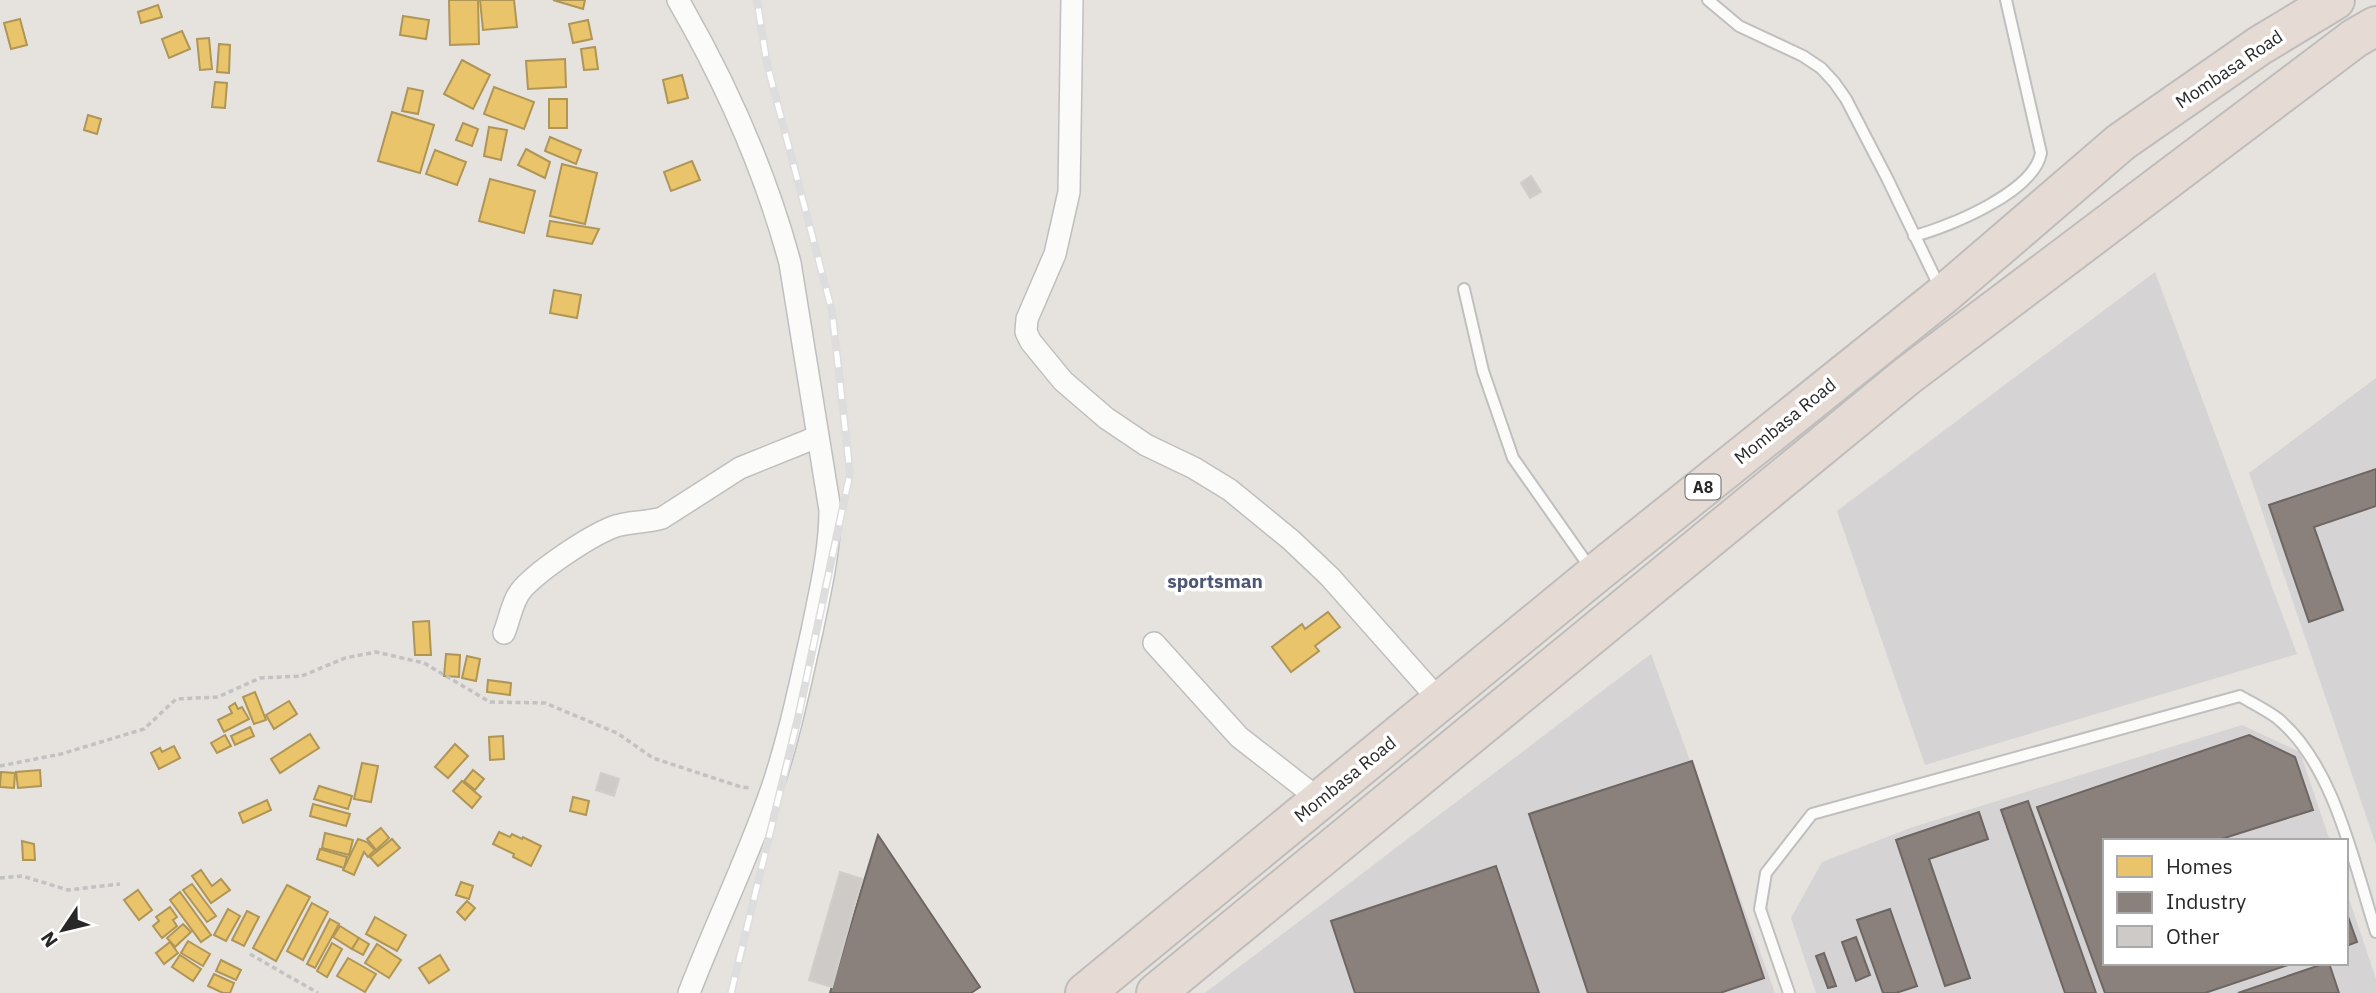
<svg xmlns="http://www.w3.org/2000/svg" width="2376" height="993" font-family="'IBM Plex Sans',sans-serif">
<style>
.industrial{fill:#d6d3d5}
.homes{fill:#e9c46a;stroke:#af9556;stroke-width:2}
.industry{fill:#8a817c;stroke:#6d6663;stroke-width:2}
.building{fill:#cdcac8;stroke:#d1ceca;stroke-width:2}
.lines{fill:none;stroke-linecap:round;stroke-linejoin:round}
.lane-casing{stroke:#c0bfbf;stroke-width:14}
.street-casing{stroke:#c0bfbf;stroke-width:24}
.highway-casing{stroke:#bfbdbc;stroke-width:42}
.path{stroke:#c3c2c2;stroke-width:3.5;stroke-dasharray:5 3.5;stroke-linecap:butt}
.lane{stroke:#fbfbfa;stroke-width:10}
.street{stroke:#fbfbfa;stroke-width:21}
.highway{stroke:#e6dbd4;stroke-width:38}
.rail-casing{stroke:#ddddde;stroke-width:8}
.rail{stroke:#fff;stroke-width:5;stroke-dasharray:16;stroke-linecap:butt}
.labels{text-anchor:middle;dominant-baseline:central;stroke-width:7;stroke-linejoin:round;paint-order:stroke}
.shield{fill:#fff;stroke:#686868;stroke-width:2}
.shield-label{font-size:16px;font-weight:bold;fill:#282828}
.street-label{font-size:18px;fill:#282828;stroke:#fff}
.neighbourhood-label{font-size:19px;font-weight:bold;fill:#4d5674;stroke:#fff}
</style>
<rect width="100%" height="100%" fill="#e6e2de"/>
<g class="industrial">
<path d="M2155 272 2297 654 1925 765 1837 511Z"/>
<path d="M2376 378V845L2249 473Z"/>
<path d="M1651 654 1775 993H1205Z"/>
<path d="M2242 725 2300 752 2330 841H2105V963H2346V890L2376 979V993H1816L1791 918 1822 862 1913 827Z"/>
</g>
<g class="homes">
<path d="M449 0H478L479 44 450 45Z"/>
<path d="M480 0H514L517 27 483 30Z"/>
<path d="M553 0H585L583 9Z"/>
<path d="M158 5 162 17 141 23 138 12Z"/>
<path d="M403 16 429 20 426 39 400 35Z"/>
<path d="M20 19 27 45 11 49 4 23Z"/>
<path d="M588 20 592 39 573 43 569 24Z"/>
<path d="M182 31 190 49 169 58 162 39Z"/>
<path d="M209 38 212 69 200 70 197 39Z"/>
<path d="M219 44 230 45 229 73 217 72Z"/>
<path d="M595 47 598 69 584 70 581 49Z"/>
<path d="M565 59 566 87 528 89 526 61Z"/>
<path d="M462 60 490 75 473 109 444 94Z"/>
<path d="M682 75 688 98 668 103 663 80Z"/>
<path d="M215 82 227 83 225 108 212 107Z"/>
<path d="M494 87 534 102 524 129 484 114Z"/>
<path d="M408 88 423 91 418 114 402 111Z"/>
<rect x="549" y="99" width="18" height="29"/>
<path d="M392 112 434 125 420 173 378 161Z"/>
<path d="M88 115 101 119 97 134 84 130Z"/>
<path d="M463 123 478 129 472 146 456 140Z"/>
<path d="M489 127 507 130 501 160 484 156Z"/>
<path d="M550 137 581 150 576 164 545 151Z"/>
<path d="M526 149 550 162 545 178 518 165Z"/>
<path d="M435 150 466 162 457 185 426 174Z"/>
<path d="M692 161 700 180 671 191 664 172Z"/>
<path d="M562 164 597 173 585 224 550 216Z"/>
<path d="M490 179 535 191 524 233 479 221Z"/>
<path d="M550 221 599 229 592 244 547 236Z"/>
<path d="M554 290 581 295 577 318 550 313Z"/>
<path d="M1328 612 1340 627 1315 646 1319 651 1291 672 1272 647 1302 624 1305 629Z"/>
<path d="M429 621 431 655H415L413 622Z"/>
<path d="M446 654 460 655 459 677 444 676Z"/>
<path d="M467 656 480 659 476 681 462 678Z"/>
<path d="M488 680 511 683 510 695 487 692Z"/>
<path d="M255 692 266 720 254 724 243 697Z"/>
<path d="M289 701 297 714 274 729 266 715Z"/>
<path d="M235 703 238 709 242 707 249 719 224 732 218 720 232 713 229 707Z"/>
<path d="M250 727 254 736 235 745 231 736Z"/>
<path d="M310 734 319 748 280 773 271 759Z"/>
<path d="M225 735 231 746 217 753 211 743Z"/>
<path d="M503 736 504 759 490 760 489 737Z"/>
<path d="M455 744 468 756 448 778 435 767Z"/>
<path d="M174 746 180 758 159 769 151 753 160 748 162 752Z"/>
<path d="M362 763 378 766 371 802 354 799Z"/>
<path d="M40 770 41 786 18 788 16 772Z"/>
<path d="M473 770 484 779 475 790 464 781Z"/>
<path d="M1 772 15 773 14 788 0 787Z"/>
<path d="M462 781 481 797 472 808 453 791Z"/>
<path d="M319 786 352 796 348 809 314 799Z"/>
<path d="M573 797 589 801 586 815 570 811Z"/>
<path d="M267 800 271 810 243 823 239 813Z"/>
<path d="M313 804 350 814 346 826 310 816Z"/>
<path d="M381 828 389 838 376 850 367 839Z"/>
<path d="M499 832 510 837 512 834 522 839 523 837 541 846 531 866 513 857 514 854 493 844Z"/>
<path d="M325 833 353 840 349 855 322 848Z"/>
<path d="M358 839 367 842 375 850 368 857 364 852 354 875 343 870Z"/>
<path d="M392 839 400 848 378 866 370 857Z"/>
<path d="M22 841 34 844 35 860H23Z"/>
<path d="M320 849 347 857 344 868 317 859Z"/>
<path d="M201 870 212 886 221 879 230 890 211 903 192 876Z"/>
<path d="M461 882 473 886 469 899 456 895Z"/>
<path d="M192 884 216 916 207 922 183 890Z"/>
<path d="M287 885 310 897 276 961 253 948Z"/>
<path d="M138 890 152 910 139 920 124 900Z"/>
<path d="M180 892 211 935 201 942 170 900Z"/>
<path d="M467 901 475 908 465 920 457 912Z"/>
<path d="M312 903 328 912 303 960 287 951Z"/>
<path d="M170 907 177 917 173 920 177 926 162 938 153 926 159 921 156 917Z"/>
<path d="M228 909 240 916 226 941 214 935Z"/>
<path d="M247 911 259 917 244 946 232 940Z"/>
<path d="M375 917 406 935 397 951 366 934Z"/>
<path d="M330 919 339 924 315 968 307 964Z"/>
<path d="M183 924 191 932 175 947 167 938Z"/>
<path d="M340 926 359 938 352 949 333 937Z"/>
<path d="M359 938 369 944 363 955 352 949Z"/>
<path d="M188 941 210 954 203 966 181 953Z"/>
<path d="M170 942 178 953 164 964 156 953Z"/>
<path d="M332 943 342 949 327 977 317 971Z"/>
<path d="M377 944 401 960 389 978 365 963Z"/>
<path d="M180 955 201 969 193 981 172 967Z"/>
<path d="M440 955 449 970 429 983 419 968Z"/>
<path d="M348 958 376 974 365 992 337 976Z"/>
<path d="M221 960 241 970 236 980 216 971Z"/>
<path d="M214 974 234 983 230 993H223L208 986Z"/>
</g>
<g class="industry">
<path d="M2376 469V506L2314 527 2343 610 2309 622 2269 505Z"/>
<path d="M2249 735 2295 757 2313 810 2215 841H2105V963H2294L2205 993H2105L2037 807Z"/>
<path d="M1692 761 1764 978 1720 993H1588L1529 814Z"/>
<path d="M2028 801 2096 993H2065L2001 810Z"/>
<path d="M1979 812 1988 839 1929 859 1970 978 1945 986 1896 840Z"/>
<path d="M878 835 980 987 971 993H830Z"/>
<path d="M1496 866 1539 993H1355L1331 921Z"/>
<path d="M1890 909 1917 986 1896 993H1883L1857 920Z"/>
<path d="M2346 911 2357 942 2346 946Z"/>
<path d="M1856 937 1870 975 1856 981 1842 942Z"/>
<path d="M1824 953 1836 986 1828 988 1816 956Z"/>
<path d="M2326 963H2329L2339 993H2238Z"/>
</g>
<g class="building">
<path d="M1531 176 1541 192 1530 198 1521 183Z"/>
<path d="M601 773 619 779 614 796 596 790Z"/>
<path d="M840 872 862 879 832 987 809 980Z"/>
</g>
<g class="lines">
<defs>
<g id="lane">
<path d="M1708 0 1739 26 1803 56 1821 68 1834 82 1846 99 1887 178 1941 290"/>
<path d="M1914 236C1949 227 2034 192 2041 153L2006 0"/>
<path d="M1464 289 1483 371 1513 458 1591 569"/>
<path d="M1789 993 1760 909 1766 873 1812 814 2240 696C2252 703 2266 710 2277 718 2334 764 2354 864 2376 932"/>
</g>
<g id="street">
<path d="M678 0C726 83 765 170 790 263L830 510C830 551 820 591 812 631 800 684 789 739 771 791 747 860 715 925 689 993"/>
<path d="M1072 0 1069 192 1055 254 1027 319 1026 332 1031 342 1063 381 1106 418 1146 445 1194 468 1230 490 1291 540 1330 577 1440 701"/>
<path d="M504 633C510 619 512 600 523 588 542 568 588 537 613 527 628 521 646 523 662 518L740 468 817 437"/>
<path d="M1154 643 1239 737 1320 800"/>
</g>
<g id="highway">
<path d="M1085 993 1595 574 1943 295 2121 142 2259 46 2335 0"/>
<path d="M1156 993 1907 376 2355 38 2376 26"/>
</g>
</defs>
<use href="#lane" class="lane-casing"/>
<use href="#street" class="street-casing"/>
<use href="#highway" class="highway-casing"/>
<g class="path">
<path d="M0 766 61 754 144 729 176 699 218 697 260 678 302 676 345 658 376 652 424 663 490 702 545 703 617 733 653 758 741 787 752 788"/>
<path d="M0 878 22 876 68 890 120 884"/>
<path d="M250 954 318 993"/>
</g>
<use href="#lane" class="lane"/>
<use href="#street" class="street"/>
<use href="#highway" class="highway"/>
<defs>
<path id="rail" d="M731 993 798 718 850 473 832 311 767 64 757 0"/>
</defs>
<use href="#rail" class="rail-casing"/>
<use href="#rail" class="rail"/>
</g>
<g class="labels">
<rect class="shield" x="1685.5" y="474.5" width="35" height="25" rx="5"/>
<g class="shield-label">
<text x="1703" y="487">A8</text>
</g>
<g class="street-label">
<text transform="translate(2229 69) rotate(-34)">Mombasa Road</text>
<text transform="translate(1785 421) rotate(-39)">Mombasa Road</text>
<text transform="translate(1345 779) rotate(-39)">Mombasa Road</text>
</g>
<g class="neighbourhood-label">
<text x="1215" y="581">sportsman</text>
</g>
</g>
<rect x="2103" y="839" width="245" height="126" fill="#ffffff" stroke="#a9a9a9" stroke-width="2"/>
<rect x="2117" y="856" width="35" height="21" fill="#e9c46a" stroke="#a9a9a9" stroke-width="2"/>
<text x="2166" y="874" font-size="21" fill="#282828">Homes</text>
<rect x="2117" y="892" width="35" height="21" fill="#8a817c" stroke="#a9a9a9" stroke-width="2"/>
<text x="2166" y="909" font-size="21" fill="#282828">Industry</text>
<rect x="2117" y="926" width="35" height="21" fill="#cdcac8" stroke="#a9a9a9" stroke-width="2"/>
<text x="2166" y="944" font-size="21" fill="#282828">Other</text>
<g transform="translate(63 930) rotate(235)" stroke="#ffffff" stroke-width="5" paint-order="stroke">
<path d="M0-5L12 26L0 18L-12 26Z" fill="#282828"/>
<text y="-10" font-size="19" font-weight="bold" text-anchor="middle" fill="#282828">N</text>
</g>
</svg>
